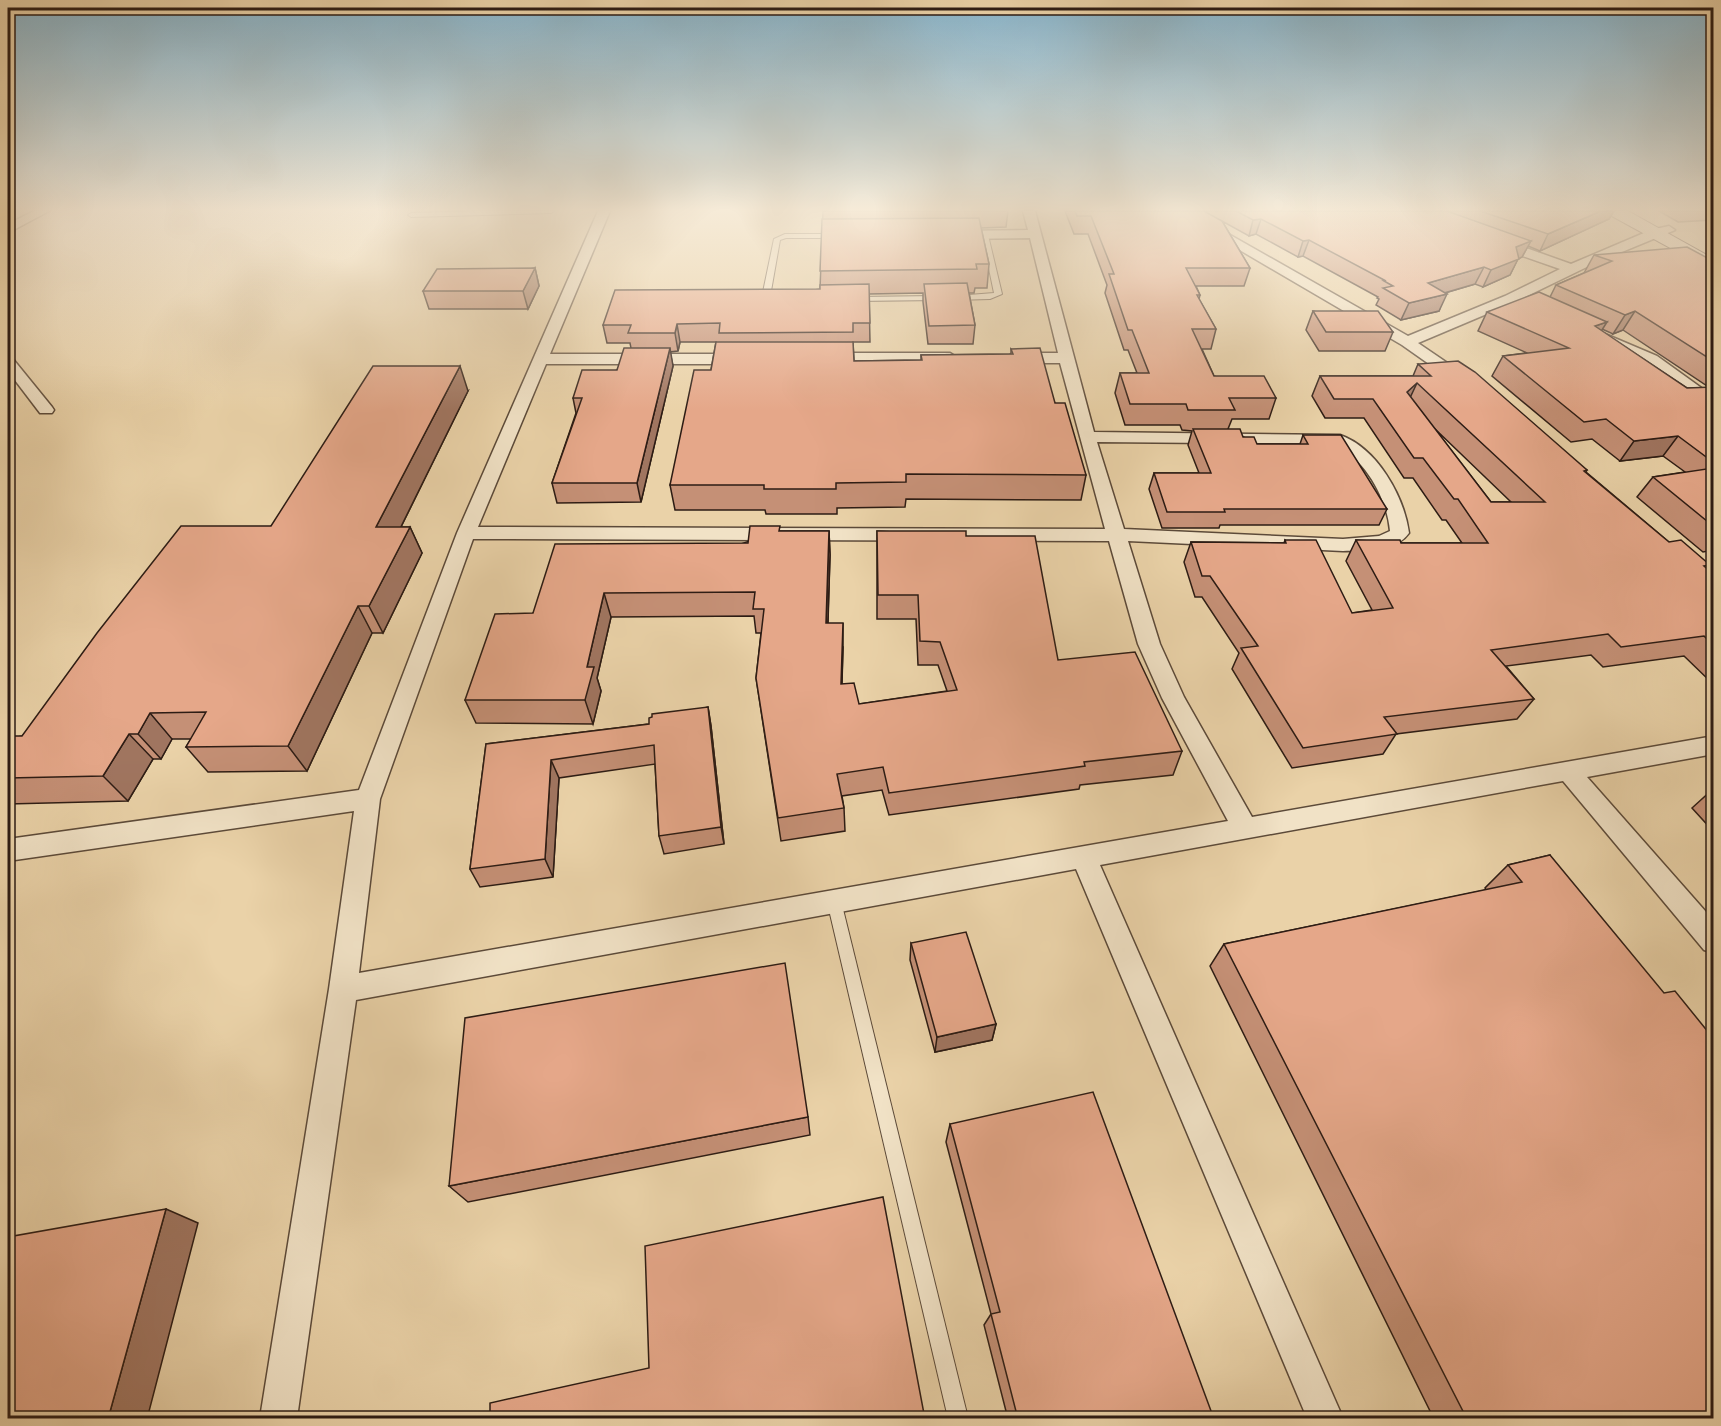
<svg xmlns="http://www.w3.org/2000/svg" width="1721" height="1426" font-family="'EB Garamond',serif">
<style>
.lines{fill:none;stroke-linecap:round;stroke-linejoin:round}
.lane-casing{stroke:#5c4a39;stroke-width:2}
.street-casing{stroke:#5c4a39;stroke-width:3}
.secondary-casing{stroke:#2d1c14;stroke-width:2}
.lane{fill:#f1e2c6;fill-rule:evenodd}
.street{fill:#f1e2c6;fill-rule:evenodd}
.secondary{fill:#f1e2c6;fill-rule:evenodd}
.wall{fill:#c59076;stroke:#2d1c14;stroke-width:1.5;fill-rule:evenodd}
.shaded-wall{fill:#a07560;stroke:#2d1c14;stroke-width:1.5}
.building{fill:#e5a789;stroke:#2d1c14;stroke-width:1.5;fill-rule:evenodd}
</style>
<rect width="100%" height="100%" fill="#ead2a8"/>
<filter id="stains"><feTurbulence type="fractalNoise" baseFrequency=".00333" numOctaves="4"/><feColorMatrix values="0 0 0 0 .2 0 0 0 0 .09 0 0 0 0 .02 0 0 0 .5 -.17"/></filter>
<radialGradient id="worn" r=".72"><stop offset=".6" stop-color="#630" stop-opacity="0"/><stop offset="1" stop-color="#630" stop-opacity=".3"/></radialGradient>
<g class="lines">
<defs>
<g id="lane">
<path d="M481 211H554L551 213 411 217 408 215 411 213Z"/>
<path d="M985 233 988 235 1002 294 990 299 953 300 952 298 956 296 994 293 982 235Z"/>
<path d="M785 234H821L824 236 821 238H786L780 240 771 291 782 296 783 298 779 300 763 292 774 239Z"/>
<path d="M938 296 942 298 941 300 854 301 850 299 854 297Z"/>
<path d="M834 895 839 897 841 901 968 1418H948L827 901 829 897Z"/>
</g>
<g id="street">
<path d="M34 211H49L8 233V224Z"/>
<path d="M598 211H610L550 354H743L751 359 743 364H546L478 527 1105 529 1060 363H1013L1005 358 1013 353H1058L1030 238 952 239 946 235 952 231 1028 230 1023 211H1035L1094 432 1340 435C1377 448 1404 496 1409 533 1396 552 1364 550 1343 551L1128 541 1160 644 1184 697 1252 817 1714 736V754L1587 777 1714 921V953L1704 950 1563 781 1100 865 1343 1418H1307L1076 869 356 1000 297 1418H260L329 989 354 811 8 861V839L359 790 457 533ZM1097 442 1332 444C1364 456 1387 498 1390 531L1379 536 1343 539 1124 529ZM473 539 1109 541 1138 644 1162 698 1228 821 359 973 380 799Z"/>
<path d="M1173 211H1188L1408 336 1505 296 1560 269 1491 245 1490 242 1491 239H1501L1571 264 1651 230 1669 226 1675 230 1593 264 1515 302 1418 343 1468 377 1470 380 1468 383H1456L1402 345Z"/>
<path d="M1598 331 1657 356 1714 397V410L1708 408 1647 362 1593 338 1591 335Z"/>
<path d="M824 353H950L958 358 950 363 819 361 816 358 819 355Z"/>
<path d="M8 357 13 359 52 407 54 410 52 413H40L8 371Z"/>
</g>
<path id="secondary" d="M1608 211H1628L1714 259V272L1610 215Z"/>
</defs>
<use href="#lane" class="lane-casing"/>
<use href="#street" class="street-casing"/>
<use href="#secondary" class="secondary-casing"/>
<use href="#lane" class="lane"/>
<use href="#street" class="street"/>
<use href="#secondary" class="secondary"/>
</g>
<g class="wall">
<path d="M823 211H1008L1006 227 981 228 989 264 987 288H975L974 293H969L975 325 973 344H928L923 302V293L869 294 870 342H853L854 361 921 360V355L1011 354V349L1055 403 1086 475 1081 500 906 499 905 507 837 508V514H766L765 510H675L670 485 711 370 716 342H680L678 351 670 352 673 366 641 502 557 503 552 483 576 413 573 398 617 370 631 348 630 343H607L603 325 820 289Z"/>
<path d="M1065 211H1614L1609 219 1540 251 1528 246 1522 257 1518 259 1510 275 1483 287 1475 284 1445 293 1439 311 1401 320 1376 305 1379 299 1377 298 1378 297 1303 256 1298 257 1256 234 1249 236 1222 221 1250 268 1244 286H1196L1200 295 1199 299 1216 329 1211 349H1202L1214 376 1276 398 1269 419H1232L1228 429 1257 444H1300L1303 435 1387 509 1379 525H1220L1219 528H1162L1149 489 1154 473H1199L1188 445 1192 431 1182 430 1180 425H1125L1115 393 1120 373H1137L1128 350H1124L1105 293 1107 285 1088 234H1074Z"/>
<path d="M1659 211H1713V220L1678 222Z"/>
<path d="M1594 255 1713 261V550L1703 552 1637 497 1653 477 1685 472 1663 456 1620 461 1592 439 1571 442 1492 376 1503 356 1527 353 1478 331 1487 312 1550 297 1556 285 1584 273ZM1602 329 1613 334 1623 330 1710 388H1687L1601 331Z"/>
<path d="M535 268 539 286 528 309H429L423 291Z"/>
<path d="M1313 311 1393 332 1385 351H1319L1306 330Z"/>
<path d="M1418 364 1587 470 1586 472 1669 542 1710 565 1707 568 1713 574V684L1684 656 1603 667 1591 655 1506 666 1534 699 1517 719 1396 734 1383 754 1292 768 1232 669 1239 653 1202 597H1195L1184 562 1191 542 1284 543 1285 540 1352 613 1372 610 1346 561 1356 540 1401 543H1462L1446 520H1442L1413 478H1404L1364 418H1325L1312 396 1320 376H1413ZM1434 428 1511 502H1491Z"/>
<path d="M468 391 401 527H410L422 553 383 633H372L307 771 208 772 186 747 191 739H172L161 759H153L128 801 8 804V739L22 736 271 526Z"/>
<path d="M780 531H829L830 555 828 623 843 647 842 684 859 704 947 691 938 665H918L916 619H877V531L966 536 1058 660 1182 751 1173 775 1080 785 1079 789 889 815 882 790 842 796 844 808 845 831 781 841 756 678 761 633H756L754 616 611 617 597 678 601 691 593 724 476 723 465 700 533 613Z"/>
<path d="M708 707 711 726 724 844 664 854 659 836 655 764 559 778 553 877 480 887 470 869 486 744 649 724Z"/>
<path d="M1713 789V831L1692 808Z"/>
<path d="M1550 855 1713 1419H1434L1210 966 1224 944 1486 890 1485 888 1508 865Z"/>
<path d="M911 943 996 1024 992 1040 935 1052 910 960Z"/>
<path d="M808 1117 810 1135 468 1202 449 1186Z"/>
<path d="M950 1124 1214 1419H1008L984 1325 991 1314 946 1142Z"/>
</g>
<g class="shaded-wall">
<path d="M1601 211H1614L1609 219 1540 251 1548 234Z"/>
<path d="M1261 219 1256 234 1249 236 1253 220Z"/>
<path d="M1309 240 1303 256 1298 257 1303 241Z"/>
<path d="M1531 241 1522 257 1518 259 1510 275 1483 287 1491 270 1516 247Z"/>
<path d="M1484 267 1475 284 1420 300 1428 283Z"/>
<path d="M535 268 539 286 528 309 523 291Z"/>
<path d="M1447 294 1439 311 1401 320 1409 303Z"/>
<path d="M1635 311 1623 330 1613 334 1625 315Z"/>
<path d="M1607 322 1595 341V326Z"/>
<path d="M677 324 680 342 678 351 675 333Z"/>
<path d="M670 348 673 366 641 502 637 483Z"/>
<path d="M460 366 468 391 388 553 376 527Z"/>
<path d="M1417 383 1408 402 1407 392Z"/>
<path d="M1678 436 1663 456 1620 461 1634 441Z"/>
<path d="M410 527 422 553 383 633 369 606Z"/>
<path d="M829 531 830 555 827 647 826 623Z"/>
<path d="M604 593 611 617 597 678 601 691 593 724 585 700 587 667Z"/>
<path d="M358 606 372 633 307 771 288 746Z"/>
<path d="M843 623V647L841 708V684Z"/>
<path d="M708 707 711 726 724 844 721 827Z"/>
<path d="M150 713 172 739 161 759 138 734Z"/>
<path d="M129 734 153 759 128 801 103 776Z"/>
<path d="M551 760 559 778 553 877 545 859Z"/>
<path d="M996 1024 992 1040 935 1052 937 1037Z"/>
<path d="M166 1209 198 1223 147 1419H108Z"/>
</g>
<g class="building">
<path d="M1075 211H1204L1222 221 1250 268H1186L1200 295H1197L1216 329H1192L1214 376H1264L1276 398H1229L1235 410H1188L1186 404H1130L1120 373H1149L1132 330H1128L1109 274H1114L1091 216H1077Z"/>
<path d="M1236 211H1447L1531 241 1516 247 1519 259 1491 270 1484 267 1428 283 1447 294 1409 303 1383 288 1393 286 1384 281H1386L1309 240 1303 241 1261 219 1253 220Z"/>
<path d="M1480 211H1601L1548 234Z"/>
<path d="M979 218 989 264H976L977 269 820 271 822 219Z"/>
<path d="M1687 247 1713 261V361L1635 311 1625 315 1556 285 1612 261 1594 255Z"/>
<path d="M535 268 523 291H423L437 269Z"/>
<path d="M967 283 975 325 929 326 924 284Z"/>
<path d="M869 284 870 323H853V332L719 333 720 323 677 324 675 333H628L631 325H603L615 290 820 289V285Z"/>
<path d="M1539 292 1607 322 1595 326 1687 388 1713 387V462L1678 436 1634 441 1606 419 1584 422 1503 356 1569 348 1487 312Z"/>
<path d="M1313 311H1378L1393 332H1326Z"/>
<path d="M716 342H853L854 361 922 360 921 355 1013 354 1011 349 1040 348 1055 403H1065L1086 475 906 474V482L836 483V489H764V485H670L694 370H711Z"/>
<path d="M624 348H670L637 483H552L582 398H573L582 370H617Z"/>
<path d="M1458 361 1475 372 1587 470 1584 471 1669 542 1681 540 1710 565 1704 566 1713 574V645L1704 636 1621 647 1608 634 1491 650 1534 699 1384 717 1397 734 1303 748 1241 648 1258 646 1210 576H1202L1191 542 1286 543 1285 540H1316L1352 613 1393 608 1356 540H1400L1401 543H1488L1458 499H1454L1423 458H1414L1373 399H1334L1320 376H1431L1418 364ZM1417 383 1545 502H1491L1407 392Z"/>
<path d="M373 366H460L376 527H410L369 606H358L288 746 186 747 206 712 150 713 138 734H129L103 776 8 778V739L9 736H22L97 633 181 526H271Z"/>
<path d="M1193 429H1240L1243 437H1254L1257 444H1308L1303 435H1341L1387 509H1224L1225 512H1167L1154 473H1211Z"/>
<path d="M1713 468V526L1653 477Z"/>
<path d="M750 526H780L779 531H829L826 623H843L841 684 854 683 859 704 957 690 940 642 920 641 918 595H878L877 531H966V536H1035L1058 660 1135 652 1182 751 1084 762 1085 766 889 793 883 767 837 774 844 808 778 818 756 678 764 609H753L755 592 604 593 587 667H594L585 700H465L495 614 533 613 555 544 748 543Z"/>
<path d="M708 707 721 827 659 836 654 745 551 760 545 859 470 869 486 744 649 724V718L652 717V714Z"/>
<path d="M1550 855 1664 993 1675 991 1713 1038V1419H1467L1224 944 1522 882 1508 865Z"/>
<path d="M966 932 996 1024 937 1037 911 943Z"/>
<path d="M785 963 808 1117 449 1186 465 1018Z"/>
<path d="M1093 1092 1214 1419H1018L991 1314 1000 1312 950 1124Z"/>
<path d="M883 1197 925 1419H490V1403L649 1368 645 1246Z"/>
<path d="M166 1209 108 1419H8V1237Z"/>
</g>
<linearGradient id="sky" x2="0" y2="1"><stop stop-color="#88b6ce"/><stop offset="0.51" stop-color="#f6ebd8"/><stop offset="1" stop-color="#f6ebd8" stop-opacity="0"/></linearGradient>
<rect width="1721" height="411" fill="url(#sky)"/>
<rect width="1721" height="1426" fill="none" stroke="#ead2a8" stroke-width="30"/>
<rect x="9" y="9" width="1703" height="1408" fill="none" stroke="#2d1c14" stroke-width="3"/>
<rect x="15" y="15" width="1691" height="1396" fill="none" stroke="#2d1c14" stroke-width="1.5"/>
<rect width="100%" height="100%" filter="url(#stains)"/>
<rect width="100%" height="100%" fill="url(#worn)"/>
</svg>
